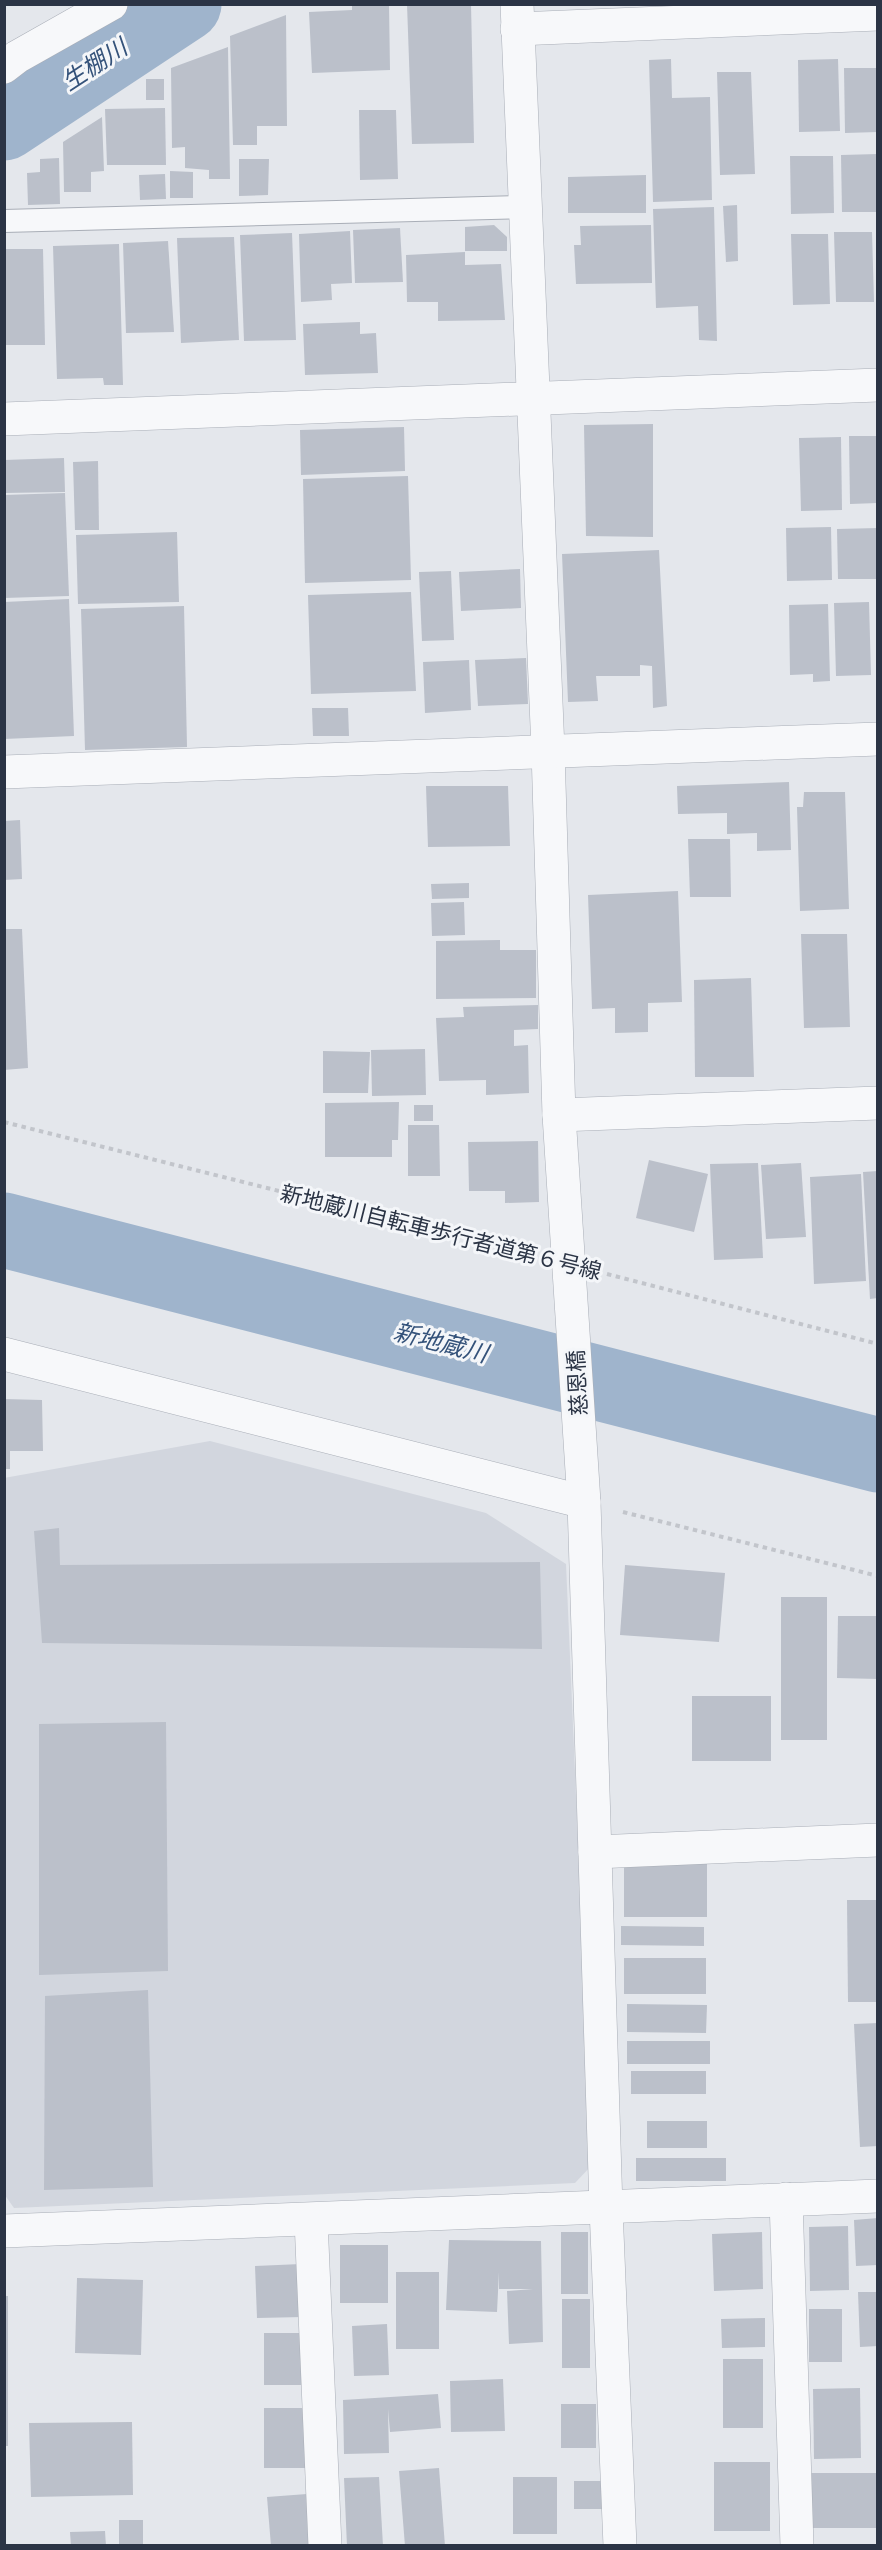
<svg xmlns="http://www.w3.org/2000/svg" width="882" height="2550" font-family="Mulish,'Noto Sans JP',sans-serif">
<style>
.built{fill:#d2d6de}
.lines{fill:none;stroke-linecap:round;stroke-linejoin:round}
.river{stroke:#9fb4cc;stroke-width:75}
.building{fill:#bbc0ca}
.lane-casing{stroke:#a9aeb7;stroke-width:24}
.street-casing{stroke:#a9aeb7;stroke-width:34}
.path{stroke:#c2c5cb;stroke-width:4;stroke-dasharray:4.5 4.5;stroke-linecap:butt}
.lane{stroke:#f7f8fa;stroke-width:22}
.street{stroke:#f7f8fa;stroke-width:33}
.labels{text-anchor:middle;dominant-baseline:central;stroke-width:6;stroke-linejoin:round;paint-order:stroke}
.street-label{font-size:22px;fill:#2b3445;stroke:#f4f6f9}
.water-label{font-size:24px;font-style:italic;fill:#34527a;stroke:#f4f6f9}
</style>
<rect width="100%" height="100%" fill="#e4e7ec"/>
<path class="built" d="M210 1441 486 1513 566 1564 592 2165 575 2183 14 2208 4 2194V1478Z"/>
<g class="lines">
<g class="river">
<path d="M4 123 184 4"/>
<path d="M4 1230 878 1455"/>
</g>
</g>
<g class="building">
<path d="M352 4H389L390 70 312 73 309 12 352 10Z"/>
<path d="M407 4H471L474 143 412 144Z"/>
<path d="M286 15 287 126H257V145H233L230 36Z"/>
<path d="M228 47 230 179H209V170L185 168V147L172 148 171 68Z"/>
<path d="M671 59 672 98 710 97 712 200 653 202 649 60Z"/>
<path d="M838 59 840 131 799 132 798 60Z"/>
<path d="M844 68H878V132L845 133Z"/>
<path d="M717 72H751L755 174 720 175Z"/>
<rect x="146" y="79" width="18" height="21"/>
<path d="M165 108 166 165H107L105 109Z"/>
<path d="M359 110H396L398 179 360 180Z"/>
<path d="M102 117 104 171 91 172V192H64L63 142Z"/>
<path d="M878 154V212H842L841 155Z"/>
<path d="M790 156H833L834 213 791 214Z"/>
<path d="M59 158 60 204 28 205 27 173 40 172V159Z"/>
<path d="M239 159H269L268 195 239 196Z"/>
<path d="M170 171 193 172V198H170Z"/>
<path d="M165 174 166 199 140 200 139 175Z"/>
<path d="M646 175V213H568V177Z"/>
<path d="M737 205 738 261 726 262 723 206Z"/>
<path d="M714 207 717 341 699 340 698 306 656 308 653 209Z"/>
<path d="M494 225 507 237V251H465V227Z"/>
<path d="M651 225 652 283 576 284 574 245H581L580 226Z"/>
<path d="M400 228 403 282 355 283 353 230Z"/>
<path d="M350 231 352 283 331 284 332 300 301 302 299 234Z"/>
<path d="M834 232H872L874 302H836Z"/>
<path d="M292 233 296 340 244 341 240 235Z"/>
<path d="M791 234H828L830 304 793 305Z"/>
<path d="M234 237 239 340 181 343 177 238Z"/>
<path d="M168 241 174 332 126 333 123 243Z"/>
<path d="M119 244 123 385H104L103 378 57 379 53 246Z"/>
<path d="M4 249H43L45 345H4Z"/>
<path d="M465 252V265L501 264 505 320 438 321V302H407L406 255Z"/>
<path d="M360 322V334L376 333 378 373 305 375 303 324Z"/>
<path d="M653 424V537L586 536 584 425Z"/>
<path d="M404 427 405 471 301 475 300 430Z"/>
<path d="M849 436H878V503L850 504Z"/>
<path d="M841 437 842 510 801 511 799 438Z"/>
<path d="M64 458 65 492 4 493V460Z"/>
<path d="M98 461 99 530H75L73 462Z"/>
<path d="M408 476 411 580 305 583 303 479Z"/>
<path d="M65 493 69 596 4 598V495Z"/>
<path d="M831 527 832 580 787 581 786 528Z"/>
<path d="M878 528V579H838L837 529Z"/>
<path d="M177 532 179 602 78 604 76 535Z"/>
<path d="M659 550 667 706 653 708 652 666 640 665V676H596L598 701 568 702 562 554Z"/>
<path d="M520 569 521 608 461 611 459 572Z"/>
<path d="M451 571 454 640 422 641 419 572Z"/>
<path d="M411 592 416 691 311 694 308 595Z"/>
<path d="M69 599 74 736 4 739V602Z"/>
<path d="M869 602 871 675 836 676 834 603Z"/>
<path d="M828 604 830 681 813 682V674L790 675 789 605Z"/>
<path d="M184 606 187 747 85 750 81 609Z"/>
<path d="M526 658 528 704 478 706 475 660Z"/>
<path d="M469 660 471 710 425 713 423 662Z"/>
<path d="M312 708H348L349 736H313Z"/>
<path d="M789 782 791 850 757 851V833L727 834V813L678 814 677 786Z"/>
<path d="M426 786H508L510 846 428 847Z"/>
<path d="M804 792H845L849 909 800 911 797 807H803Z"/>
<path d="M20 820 22 879 4 880V821Z"/>
<path d="M688 839H730L731 897H690Z"/>
<path d="M469 883V898L432 899 431 884Z"/>
<path d="M678 891 682 1002 648 1003V1032L615 1033V1008L592 1009 588 895Z"/>
<path d="M464 902 465 935 432 936 431 903Z"/>
<path d="M4 929H22L28 1068 4 1070Z"/>
<path d="M801 934H847L850 1027 804 1028Z"/>
<path d="M500 940V950H536V998L436 999V941Z"/>
<path d="M751 978 754 1077H695L694 980Z"/>
<path d="M538 1005V1029L514 1030V1046L528 1045 529 1093 486 1095V1080L439 1081 436 1018 464 1017 463 1007Z"/>
<path d="M425 1049 426 1095 372 1096 371 1050Z"/>
<path d="M323 1051 370 1052 368 1093H323Z"/>
<path d="M399 1102 398 1140H392V1157H325V1103Z"/>
<rect x="414" y="1105" width="19" height="16"/>
<path d="M408 1125H439L440 1176H408Z"/>
<path d="M538 1141 539 1202 505 1203V1191H469L468 1142Z"/>
<path d="M649 1160 708 1174 694 1232 636 1218Z"/>
<path d="M758 1163 763 1258 714 1260 710 1164Z"/>
<path d="M801 1163 806 1237 766 1239 761 1165Z"/>
<path d="M878 1171V1298L870 1299 863 1172Z"/>
<path d="M861 1174 866 1281 814 1284 810 1177Z"/>
<path d="M4 1399 42 1400 43 1451H10V1469H4Z"/>
<path d="M59 1528 60 1565 540 1562 542 1649 42 1643 34 1531Z"/>
<path d="M625 1565 725 1573 719 1642 620 1635Z"/>
<rect x="781" y="1597" width="46" height="143"/>
<path d="M838 1616H878V1679L837 1678Z"/>
<rect x="692" y="1696" width="79" height="65"/>
<path d="M166 1722 168 1971 39 1975V1724Z"/>
<rect x="624" y="1862" width="83" height="55"/>
<path d="M847 1900H878V2002H848Z"/>
<path d="M621 1926 704 1927V1946L621 1945Z"/>
<rect x="624" y="1958" width="82" height="36"/>
<path d="M148 1990 153 2187 44 2190 45 1996Z"/>
<path d="M627 2004 707 2005 706 2033 627 2032Z"/>
<path d="M878 2023V2146L860 2147 854 2024Z"/>
<rect x="627" y="2041" width="83" height="23"/>
<rect x="631" y="2071" width="75" height="23"/>
<rect x="647" y="2121" width="60" height="27"/>
<rect x="636" y="2158" width="90" height="23"/>
<path d="M878 2218V2265L856 2266 854 2220Z"/>
<path d="M848 2226 849 2290 810 2291 809 2227Z"/>
<rect x="561" y="2232" width="27" height="62"/>
<path d="M762 2232 763 2289 714 2291 712 2234Z"/>
<path d="M449 2240 541 2241 543 2342 509 2344 507 2291 533 2289H499V2272L497 2312 446 2310Z"/>
<rect x="340" y="2245" width="48" height="58"/>
<path d="M301 2264 303 2317 257 2318 255 2266Z"/>
<rect x="396" y="2272" width="43" height="77"/>
<path d="M77 2278 143 2280 141 2355 75 2353Z"/>
<path d="M858 2292H878V2346L860 2347Z"/>
<rect x="5" y="2296" width="3" height="150"/>
<rect x="562" y="2299" width="28" height="69"/>
<rect x="809" y="2309" width="33" height="53"/>
<path d="M765 2318V2347L722 2348 721 2319Z"/>
<path d="M387 2324 389 2375 354 2376 352 2326Z"/>
<rect x="264" y="2333" width="39" height="52"/>
<rect x="723" y="2359" width="40" height="69"/>
<path d="M503 2379 505 2431 451 2432 450 2381Z"/>
<path d="M860 2388 861 2458 814 2459 813 2389Z"/>
<path d="M438 2394 441 2428 390 2432 388 2409 389 2453 344 2454 343 2400Z"/>
<rect x="561" y="2404" width="35" height="44"/>
<rect x="264" y="2408" width="41" height="60"/>
<path d="M132 2422 133 2495 31 2497 29 2423Z"/>
<rect x="714" y="2462" width="56" height="69"/>
<path d="M439 2468 445 2546H405L399 2471Z"/>
<rect x="806" y="2473" width="72" height="55"/>
<path d="M379 2477 383 2546H347L344 2478Z"/>
<rect x="513" y="2477" width="44" height="57"/>
<rect x="574" y="2481" width="36" height="28"/>
<path d="M307 2494 311 2546H271L267 2497Z"/>
<rect x="119" y="2520" width="24" height="26"/>
<path d="M105 2531 106 2546H71L70 2532Z"/>
</g>
<g class="lines">
<defs>
<path id="lane" d="M4 221 524 207"/>
<g id="street">
<path d="M517 4 548 750 559 1115 584 1502 606 2208 620 2546"/>
<path d="M517 29 878 14"/>
<path d="M4 67 17 57 111 4"/>
<path d="M4 419 878 385"/>
<path d="M4 772 878 739"/>
<path d="M559 1115 878 1103"/>
<path d="M4 1354 584 1502"/>
<path d="M595 1852 878 1840"/>
<path d="M786 2199 797 2546"/>
<path d="M311 2220 325 2546"/>
<path d="M4 2231 878 2196"/>
</g>
</defs>
<use href="#lane" class="lane-casing"/>
<use href="#street" class="street-casing"/>
<g class="path">
<path d="M4 1122 530 1254"/>
<path d="M607 1274 878 1344"/>
<path d="M623 1512 878 1576"/>
</g>
<use href="#lane" class="lane"/>
<use href="#street" class="street"/>
</g>
<g class="labels">
<g class="street-label">
<text transform="translate(441 1232) rotate(14)">新地蔵川自転車歩行者道第６号線</text>
<text transform="translate(577 1383) rotate(-93)">慈恩橋</text>
</g>
<g class="water-label">
<text transform="translate(94 64) rotate(-33)">生棚川</text>
<text transform="translate(441 1342) rotate(14)">新地蔵川</text>
</g>
</g>
<rect width="882" height="2550" fill="none" stroke="#2b3445" stroke-width="12"/>
</svg>
